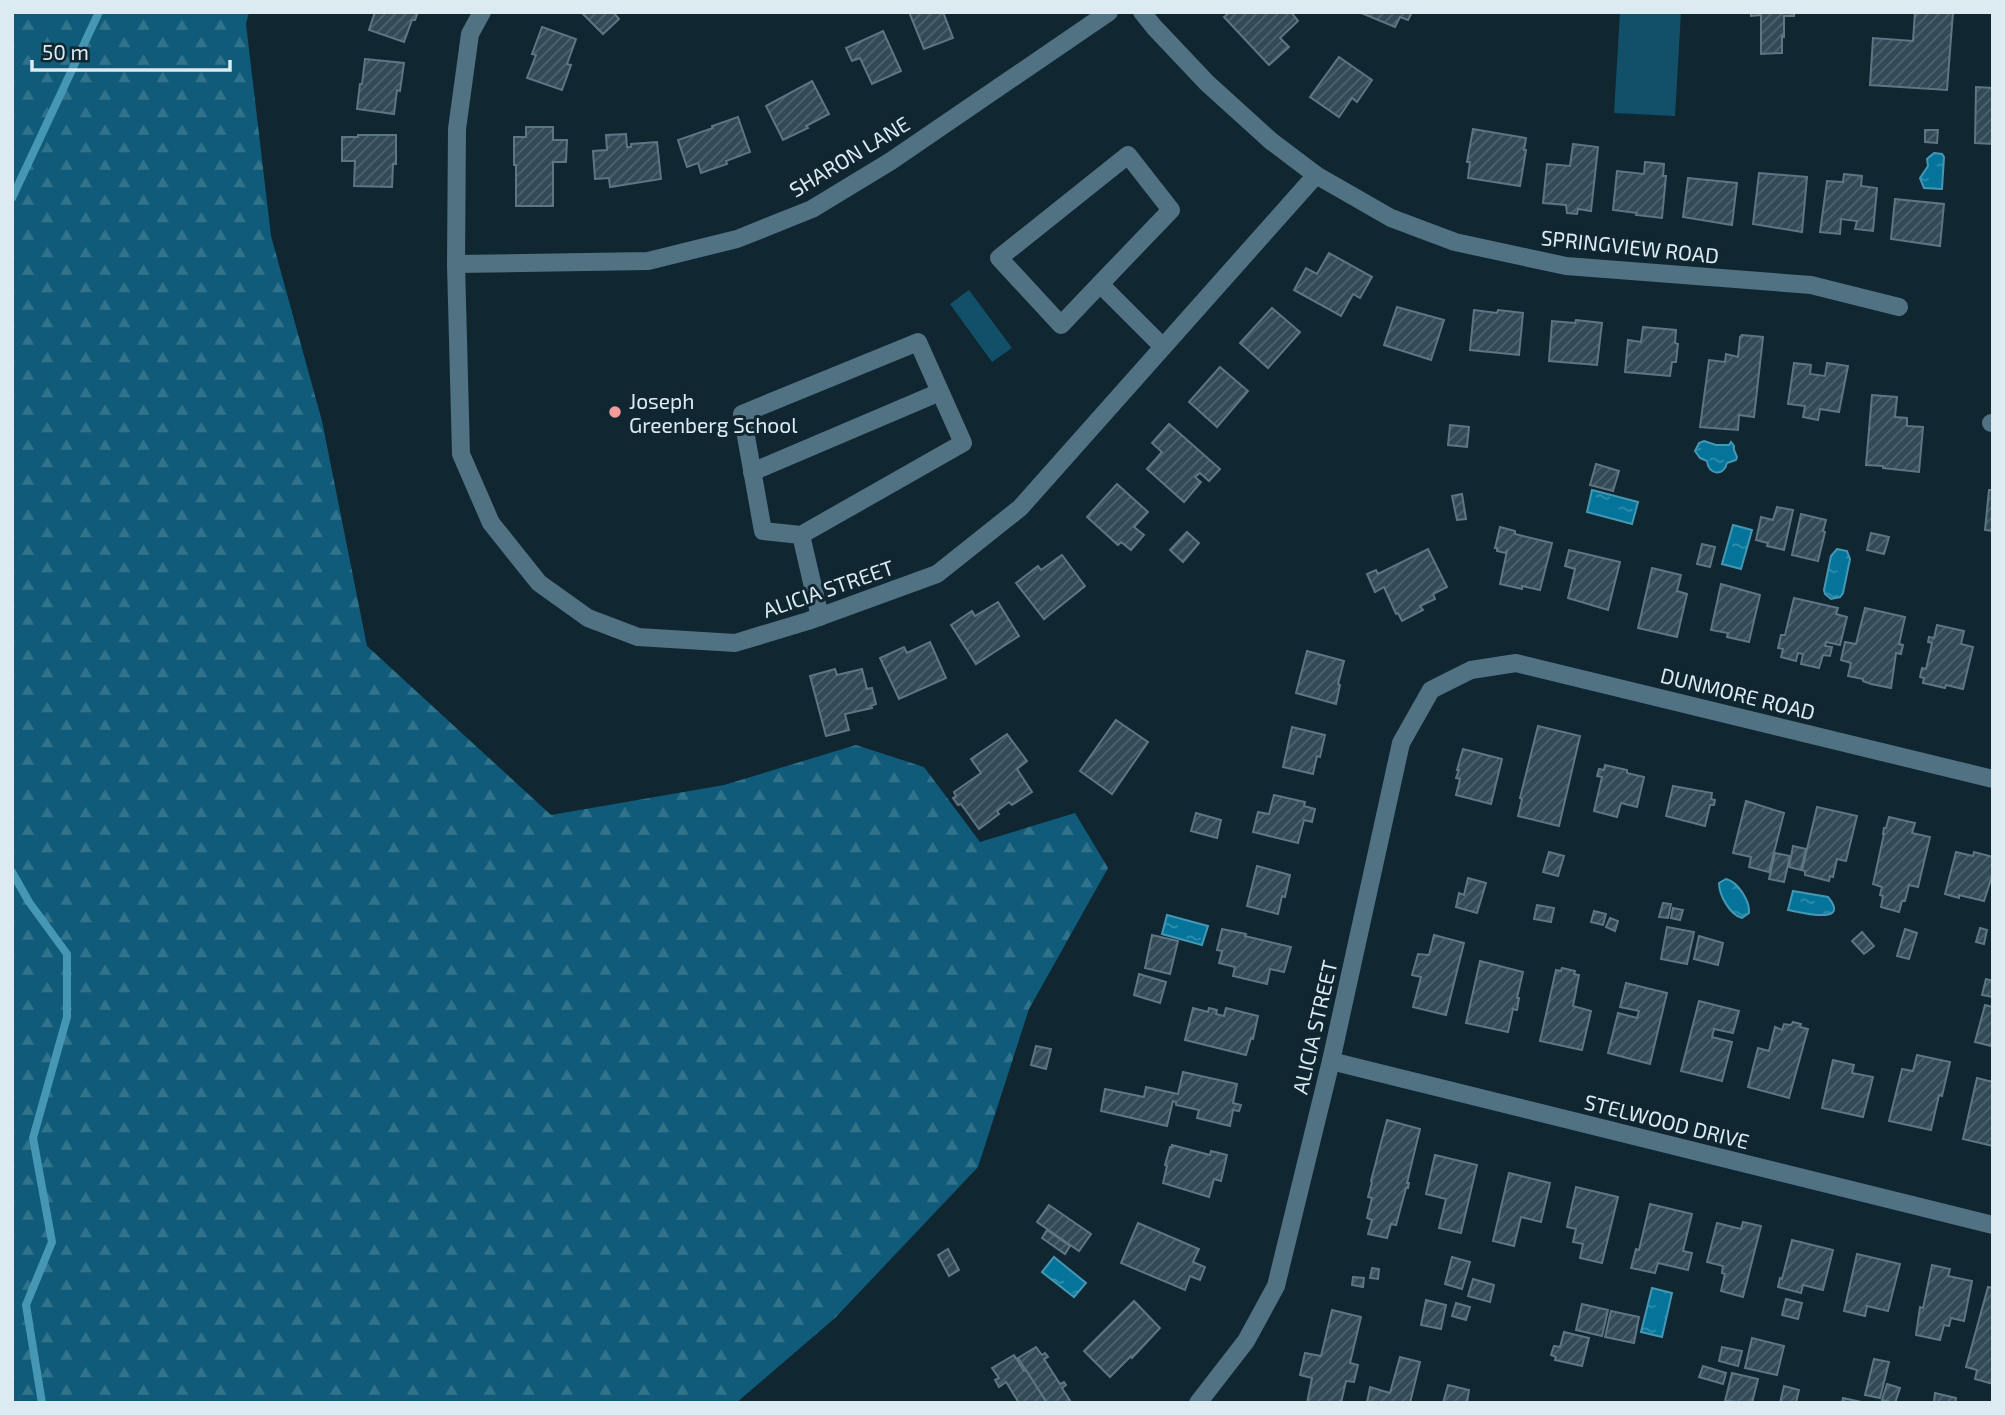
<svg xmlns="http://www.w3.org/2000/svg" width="2005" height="1415" font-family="'Exo 2',sans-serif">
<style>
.grass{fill:#125069}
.forest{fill:url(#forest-firs)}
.water{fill:url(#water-ripples);stroke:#4597b4;stroke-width:2}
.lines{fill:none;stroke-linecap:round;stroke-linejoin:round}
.stream{stroke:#4597b4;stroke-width:8}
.building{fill:url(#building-hatch);stroke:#5d7683;stroke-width:2}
.minor{stroke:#517283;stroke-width:18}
.poi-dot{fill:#f59b9a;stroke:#102732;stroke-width:2.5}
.labels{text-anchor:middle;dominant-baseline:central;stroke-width:6;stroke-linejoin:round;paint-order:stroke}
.street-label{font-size:21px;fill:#dceaf1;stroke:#102732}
.poi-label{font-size:21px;fill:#dceaf1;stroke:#102732;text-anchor:start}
</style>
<defs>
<pattern id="forest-firs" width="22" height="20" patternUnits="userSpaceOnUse" patternTransform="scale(1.75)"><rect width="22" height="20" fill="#105b79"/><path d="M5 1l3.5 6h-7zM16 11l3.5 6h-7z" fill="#32738c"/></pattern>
<pattern id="water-ripples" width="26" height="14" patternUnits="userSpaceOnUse" patternTransform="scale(1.75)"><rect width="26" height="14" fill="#04749a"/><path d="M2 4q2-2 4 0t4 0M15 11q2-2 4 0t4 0" fill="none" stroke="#348fad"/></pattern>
<pattern id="building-hatch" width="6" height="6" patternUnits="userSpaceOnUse" patternTransform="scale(1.75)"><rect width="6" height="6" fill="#324a56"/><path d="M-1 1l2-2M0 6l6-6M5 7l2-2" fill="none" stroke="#4f646f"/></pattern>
</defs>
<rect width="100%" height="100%" fill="#102732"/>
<g class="grass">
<path d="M1620 12H1681L1675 116 1614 113Z"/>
<path d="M969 290 1012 348 992 362 950 304Z"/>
</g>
<path class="forest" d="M12 12H249L246 24 271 236 322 421 367 646 551 815 724 785 856 745 924 767 980 842 1075 813 1108 868 1029 1009 978 1167 835 1318 736 1403H12Z"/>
<g class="water">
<path d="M1934 153 1942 154 1944 157 1942 189 1924 188 1920 178 1928 166 1927 159Z"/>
<path d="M1704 441 1716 445H1729L1731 442 1734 446V450L1737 457 1736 460 1727 463C1724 477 1708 475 1707 461L1700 458 1695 451 1699 443Z"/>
<path d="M1592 490 1638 502 1632 524 1587 512Z"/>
<path d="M1733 525 1752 530 1741 569 1722 564Z"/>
<path d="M1837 549 1847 551 1850 559 1843 593 1840 597 1831 599 1825 594 1824 590 1831 556Z"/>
<path d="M1726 879C1738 882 1750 901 1749 913L1742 918C1730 915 1719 895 1719 883Z"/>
<path d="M1793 891 1828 897C1852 926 1799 912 1788 910Z"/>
<path d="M1167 915 1208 926 1202 945 1162 934Z"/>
<path d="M1054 1257 1086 1283 1074 1297 1042 1272Z"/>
<path d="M1652 1288 1672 1293 1662 1337 1641 1332Z"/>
</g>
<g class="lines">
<g class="stream">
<path d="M12 198 99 12"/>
<path d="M12 872 29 902 67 954V1017L33 1138 52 1242 26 1305 42 1403"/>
</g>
</g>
<g class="building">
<path d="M375 12H418L415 20H412L404 42 369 30Z"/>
<path d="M581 12H613L619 19 603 34Z"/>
<path d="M909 12H943L953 38 924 49Z"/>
<path d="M1230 12H1291L1298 21 1280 38 1289 47 1269 65 1224 17Z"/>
<path d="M1359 12H1412L1408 20 1400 17 1395 27Z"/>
<path d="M1751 12H1794V16H1784V37L1782 36V53L1761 54V15L1751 16Z"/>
<path d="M1915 12H1953L1947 90 1870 85 1873 38 1913 41Z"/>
<path d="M542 27 576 39 567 64 571 65 562 90 527 78 536 55 532 54Z"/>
<path d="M883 31 901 71 872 84 860 58 852 61 846 48Z"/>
<path d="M1339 57 1372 80 1357 102 1352 98 1339 117 1310 97Z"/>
<path d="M365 59 404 63 400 91 397 90 394 114 357 109 360 84H362Z"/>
<path d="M812 81 829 114 806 126 808 128 783 140 766 106Z"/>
<path d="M1976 87 1993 88V144L1975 143Z"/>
<path d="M738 117 750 152 726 161 727 164 701 173 698 163 687 167 678 140 713 128 712 126Z"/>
<path d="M526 127H553V140H567L566 162H553V206H516V165H514V137H526Z"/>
<path d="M1473 129 1526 138 1524 150H1526L1520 186 1468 178 1470 162H1467Z"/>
<path d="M1925 130H1938L1937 143 1925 142Z"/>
<path d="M626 134 627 147H631V144L657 142 661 179 610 187 609 178 595 179 593 151 607 150 606 135Z"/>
<path d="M358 135H396V164H393L392 187 354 186 355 161H342V137H358Z"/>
<path d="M1573 144 1598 147 1591 211 1578 209 1577 214 1567 213 1566 205 1543 203 1547 164 1570 166Z"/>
<path d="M1645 162 1664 164 1663 176H1666L1662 218 1636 215 1637 213 1613 210 1617 171 1644 174Z"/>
<path d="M1759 173 1807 177 1802 232 1753 224Z"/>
<path d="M1844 174 1862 176 1861 186 1877 188 1873 231 1855 229 1857 221 1841 219 1840 234 1820 232 1827 181 1843 182Z"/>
<path d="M1688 178 1737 183 1732 225 1683 217Z"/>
<path d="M1895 199 1944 204 1940 246 1891 239Z"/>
<path d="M1329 253 1372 277 1360 298 1353 294 1341 316 1294 290 1306 268 1317 274Z"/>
<path d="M1397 307 1444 320 1431 360 1384 345Z"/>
<path d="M1272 308 1300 332 1268 368 1240 343Z"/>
<path d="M1474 310 1497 313 1498 310 1523 313 1519 355 1470 350Z"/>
<path d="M1576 320 1602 323 1597 365 1549 361 1552 321 1575 323Z"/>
<path d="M1643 327 1676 330 1675 343 1678 344 1676 362H1672L1670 376 1625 372 1628 340 1641 342Z"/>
<path d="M1742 335 1763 337 1754 417 1739 415 1738 430 1700 427 1709 360 1725 362 1726 354 1738 357 1740 337Z"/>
<path d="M1794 363 1811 365 1810 374 1825 376 1827 363 1848 366 1839 412 1820 409 1818 420 1803 417 1805 406 1788 404Z"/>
<path d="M1220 367 1248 391 1217 427 1189 402Z"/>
<path d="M1872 395 1897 397 1895 417 1907 418V426L1923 427 1919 472 1883 468V466L1866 465Z"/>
<path d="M1169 424 1220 469 1209 481 1200 473 1195 477 1201 482 1184 502 1147 469 1162 452 1152 443Z"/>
<path d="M1450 425 1469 427 1467 447 1448 445Z"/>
<path d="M1596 464 1619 471 1613 491 1590 485Z"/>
<path d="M1117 484 1148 512 1134 527 1144 535 1131 550 1121 542 1118 545 1087 517Z"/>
<path d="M1989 490H1993V531L1985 530Z"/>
<path d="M1462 494 1466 519 1457 520 1452 496Z"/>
<path d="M1777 507 1793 510 1784 550 1767 546 1768 543 1756 540 1761 517 1773 520Z"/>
<path d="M1801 514 1826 520 1823 531 1825 532 1818 561 1792 555Z"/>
<path d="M1500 527 1515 531V534L1552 543 1540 590 1522 586V589L1500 584 1507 551 1505 553 1497 551V548H1495Z"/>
<path d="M1187 532 1199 543 1183 562 1170 550Z"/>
<path d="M1871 533 1889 537 1884 554 1867 550Z"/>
<path d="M1702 544 1715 547 1710 567 1697 564Z"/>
<path d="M1428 549 1447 587 1433 594 1435 599 1420 606 1423 610 1402 621 1398 613 1396 614 1384 587 1375 592 1367 574 1376 570 1378 574Z"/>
<path d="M1569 550 1620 562 1608 610 1568 598 1575 569 1565 566Z"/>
<path d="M1062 555 1085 586 1044 619 1016 583 1038 566 1041 570Z"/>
<path d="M1652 568 1681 575 1677 591 1687 594 1677 637 1638 628Z"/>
<path d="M1721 584 1760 595 1749 642 1727 637 1728 633 1711 630Z"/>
<path d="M1794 598 1838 608 1836 614 1847 617 1840 645 1826 642 1825 646 1832 647 1830 656 1823 655 1819 668 1801 664 1803 654 1798 653 1796 661 1781 657 1783 649 1778 648 1781 635H1785Z"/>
<path d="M998 602 1019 636 976 664 951 625 972 611 975 616Z"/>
<path d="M1865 608 1905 617 1899 644 1903 645 1901 654 1896 653 1891 688 1871 684 1863 681V679L1848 676 1851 663 1841 660 1845 642 1856 644Z"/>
<path d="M1937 625 1964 631 1961 644 1973 647 1963 689 1946 685 1945 688 1923 683 1924 678 1920 677 1922 668 1926 669 1932 643 1928 642 1929 637 1934 638Z"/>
<path d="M930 642 946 678 899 699 880 658 904 647 907 653Z"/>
<path d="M1307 651 1344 661 1338 684 1340 685 1336 704 1296 693Z"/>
<path d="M835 669 837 675 862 669 867 689 872 688 876 704 871 706 872 708 845 714 849 730 826 736 810 676Z"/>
<path d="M1116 720 1148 742 1112 794 1080 771Z"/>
<path d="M1538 726 1580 736 1559 826 1518 816 1522 799 1520 798Z"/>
<path d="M1292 727 1325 735 1320 757 1317 756 1313 774 1283 767Z"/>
<path d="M1007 734 1027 761 1017 769 1032 792 1012 805 1009 802 997 811 999 814 979 829 961 804 958 805 953 798 956 796 954 792 981 773 971 759Z"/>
<path d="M1463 749 1502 759 1491 804 1456 795 1460 779 1456 778 1459 770H1457Z"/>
<path d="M1605 765 1627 770V773L1644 777 1637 807 1621 803 1617 817 1594 811 1602 777 1597 776 1599 769 1604 770Z"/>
<path d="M1673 786 1712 793 1711 799 1715 800 1714 805H1710L1705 826 1666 816Z"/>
<path d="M1274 795 1305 802 1304 806 1315 809 1312 822 1304 820 1298 843 1253 832 1258 812 1269 814Z"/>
<path d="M1746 801 1784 813 1769 872 1749 867 1751 857 1733 853Z"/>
<path d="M1817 807 1857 816 1846 861 1837 859 1833 877 1830 876 1829 881 1805 875V871L1802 870Z"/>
<path d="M1196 813 1221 820 1217 838 1191 831Z"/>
<path d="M1889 817 1915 823 1912 833 1930 837 1918 887 1909 885 1905 901H1902L1899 912 1881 907 1883 896 1880 895 1882 887 1873 884 1884 834H1883L1884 828H1886Z"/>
<path d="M1793 846 1806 849 1801 870 1789 867Z"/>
<path d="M1549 852 1564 856 1558 876 1543 872Z"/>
<path d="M1956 852 1973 856 1974 852 1993 857V873L1984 901 1959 895V898L1945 894Z"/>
<path d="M1775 853 1790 856 1784 882 1769 879Z"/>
<path d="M1257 866 1290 875 1285 897 1282 896 1278 914 1247 906Z"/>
<path d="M1468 878 1486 883 1477 913 1456 907 1459 893 1464 895Z"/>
<path d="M1663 903 1671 904 1668 918 1659 917Z"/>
<path d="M1537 905 1554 908 1551 922 1534 919Z"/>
<path d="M1673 908 1683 910 1680 920 1671 918Z"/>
<path d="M1594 911 1606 914 1603 925 1591 922Z"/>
<path d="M1610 918 1618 921 1615 931 1606 927Z"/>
<path d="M1667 927 1694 932 1687 964 1661 959Z"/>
<path d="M1980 928 1987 930 1984 944 1976 942Z"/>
<path d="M1222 929 1246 934 1245 936 1291 947 1284 972 1270 969 1267 984 1233 976 1235 967 1219 963 1222 951 1217 950Z"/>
<path d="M1905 929 1917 933 1909 959 1897 956Z"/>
<path d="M1862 932 1874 946 1864 954 1852 941Z"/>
<path d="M1152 935 1178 941 1170 974 1145 968Z"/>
<path d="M1434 935 1464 943 1446 1015 1413 1007 1421 977 1412 975 1418 954 1429 955Z"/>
<path d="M1699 936 1723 943 1718 965 1694 959Z"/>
<path d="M1480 961 1523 972 1517 998H1519L1517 1010 1513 1009 1508 1032 1466 1023Z"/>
<path d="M1562 968 1575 971 1574 974 1579 975 1573 1006 1591 1011 1582 1050 1540 1041 1556 970 1561 971Z"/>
<path d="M1139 974 1166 982 1160 1003 1134 995Z"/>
<path d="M1986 979 1993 981V997L1982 995Z"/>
<path d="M1626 983 1667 993 1650 1064 1608 1053 1618 1013 1637 1018 1639 1011 1620 1007Z"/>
<path d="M1699 1001 1739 1011 1733 1033 1714 1029 1712 1037 1732 1042 1722 1081 1681 1071Z"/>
<path d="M1985 1005 1993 1007V1039L1991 1046 1975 1042Z"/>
<path d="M1193 1008 1208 1012 1209 1008 1217 1010 1216 1014 1224 1016 1226 1008 1258 1016 1253 1039 1251 1038 1246 1055 1185 1040Z"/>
<path d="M1793 1022 1801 1024 1800 1027 1808 1029 1789 1098 1748 1087 1758 1048 1769 1051 1775 1027 1782 1030 1784 1024 1791 1025Z"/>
<path d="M1036 1046 1051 1049 1046 1069 1031 1065Z"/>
<path d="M1917 1055 1950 1062 1942 1096 1939 1095 1931 1130 1889 1121 1902 1069 1913 1071Z"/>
<path d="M1833 1060 1854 1065 1852 1073 1873 1077 1863 1117 1822 1108Z"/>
<path d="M1183 1072 1237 1084 1233 1103 1241 1105 1239 1111 1233 1110 1230 1126 1197 1118 1199 1110 1176 1105V1102L1173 1101 1167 1126 1101 1111 1105 1089 1144 1097 1146 1087 1178 1094Z"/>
<path d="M1977 1078 1993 1082V1146L1963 1139Z"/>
<path d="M1387 1120 1420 1129 1407 1183H1409L1408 1188H1406L1396 1225 1391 1224 1387 1238 1368 1234 1372 1220 1367 1218 1372 1198 1368 1197 1372 1182 1371 1181Z"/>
<path d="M1172 1145 1210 1155 1211 1151 1227 1155 1221 1181 1214 1179 1209 1197 1163 1183 1167 1166 1165 1165 1170 1147H1172Z"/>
<path d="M1435 1155 1477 1165 1461 1233 1439 1228 1446 1199 1426 1194Z"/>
<path d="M1509 1173 1550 1183 1541 1222 1521 1217 1514 1246 1493 1241Z"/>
<path d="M1576 1187 1618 1197 1602 1263 1580 1258 1583 1244 1573 1242 1576 1229 1567 1227Z"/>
<path d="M1650 1204 1692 1214 1683 1251 1692 1253 1688 1270 1658 1263 1655 1273 1631 1268 1636 1249 1639 1250Z"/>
<path d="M1049 1205 1091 1234 1079 1251 1037 1222Z"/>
<path d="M1743 1222 1761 1226 1743 1297 1721 1291 1725 1274 1722 1273 1723 1266 1707 1262 1717 1223 1741 1229Z"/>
<path d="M1138 1223 1199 1249 1193 1262 1205 1267 1200 1280 1190 1276 1185 1290 1121 1263Z"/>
<path d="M1047 1230 1070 1246 1065 1254 1042 1238Z"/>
<path d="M1792 1240 1833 1250 1823 1290 1803 1285 1801 1293 1778 1287 1780 1278 1782 1279Z"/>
<path d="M948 1249 959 1270 949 1276 938 1255Z"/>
<path d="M1857 1254 1900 1264 1888 1311 1867 1306 1865 1316 1844 1311Z"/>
<path d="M1452 1257 1470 1262 1462 1289 1445 1284Z"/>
<path d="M1932 1265 1950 1269 1948 1276 1972 1281 1964 1321 1951 1318 1949 1326 1944 1325 1940 1340 1916 1335 1920 1307 1923 1308Z"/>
<path d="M1372 1268 1379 1269 1378 1279 1370 1278Z"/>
<path d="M1353 1277 1364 1278 1363 1287 1352 1285Z"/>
<path d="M1473 1279 1494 1285 1490 1302 1468 1296Z"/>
<path d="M1988 1287 1993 1288V1384L1975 1379 1977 1370 1966 1367Z"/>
<path d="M1786 1299 1802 1303 1798 1319 1782 1315Z"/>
<path d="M1426 1300 1446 1305 1441 1329 1421 1325Z"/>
<path d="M1134 1301 1160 1328 1132 1358 1131 1356 1110 1377 1084 1351Z"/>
<path d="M1456 1303 1470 1307 1466 1320 1452 1316Z"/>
<path d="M1582 1304 1608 1310 1602 1336 1576 1330Z"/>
<path d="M1332 1310 1361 1317 1350 1363 1358 1365 1354 1382 1346 1381 1341 1403H1307L1312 1378 1300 1375 1305 1353 1321 1356Z"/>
<path d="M1611 1311 1639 1317 1634 1343 1605 1337Z"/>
<path d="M1564 1332 1589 1338 1582 1366 1555 1360 1556 1357 1551 1355 1554 1346 1560 1347Z"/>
<path d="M1752 1338 1784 1346 1777 1375 1745 1368Z"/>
<path d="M1036 1347 1042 1355 1045 1353 1048 1357 1044 1359 1060 1384 1064 1382 1066 1385 1062 1388 1071 1402 1069 1403H1047L1018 1358Z"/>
<path d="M1722 1347 1742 1351 1738 1366 1719 1361Z"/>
<path d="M1014 1355 1024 1371 1026 1370 1047 1403H1019L1006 1382 999 1387 995 1380 999 1378 992 1368Z"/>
<path d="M1400 1357 1420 1362 1410 1403H1367L1370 1387 1390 1393Z"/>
<path d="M1874 1359 1889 1362 1880 1398 1865 1395Z"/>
<path d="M1703 1366 1726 1373 1723 1384 1699 1377Z"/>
<path d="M1732 1373 1758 1379 1752 1403 1725 1401Z"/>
<path d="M1887 1384 1900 1388 1895 1403 1882 1400Z"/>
<path d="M1448 1385 1469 1390 1467 1403H1443Z"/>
<path d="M1784 1386 1799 1390 1796 1403H1780Z"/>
<path d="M1935 1393 1956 1398 1955 1403 1934 1402Z"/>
<path d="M1843 1398 1866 1403H1842Z"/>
</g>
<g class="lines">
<g class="minor">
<path d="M482 12 470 34 457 129 456 264 461 454 491 523 539 583 588 618 638 637 735 643 808 621 937 574 1020 508 1316 175"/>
<path d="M1142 12 1154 27 1207 83 1271 141 1316 175 1391 218 1455 242 1566 266 1811 285 1899 307"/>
<path d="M456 264 648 261 737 239 812 209 891 161 1109 12"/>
<path d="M1100 284 1061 325 999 258 1128 155 1171 210 1100 284 1163 347"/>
<path d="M1991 423H1993"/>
<path d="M752 472 940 392"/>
<path d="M801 535 763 531 742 414 918 342 963 443 801 535 820 617"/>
<path d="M1331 1061 1993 1225"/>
<path d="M1198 1403 1246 1341 1276 1286 1331 1061 1401 743 1431 690 1471 670 1516 663 1993 779"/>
</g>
</g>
<circle class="poi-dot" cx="615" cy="412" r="7"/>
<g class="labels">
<g class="street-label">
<text transform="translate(849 156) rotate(-31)">SHARON LANE</text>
<text transform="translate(1630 246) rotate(6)">SPRINGVIEW ROAD</text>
<text transform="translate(828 588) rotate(-19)">ALICIA STREET</text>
<text transform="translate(1738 693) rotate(14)">DUNMORE ROAD</text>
<text transform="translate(1314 1027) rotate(-77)">ALICIA STREET</text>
<text transform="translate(1667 1121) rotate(14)">STELWOOD DRIVE</text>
</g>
<g class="poi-label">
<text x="629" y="400">Joseph<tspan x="629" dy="24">Greenberg School</tspan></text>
</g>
</g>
<rect width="2005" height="1415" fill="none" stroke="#dceaf1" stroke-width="28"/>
<path d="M32 60v10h198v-10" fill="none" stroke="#dceaf1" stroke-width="3.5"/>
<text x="42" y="60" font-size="21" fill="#dceaf1" stroke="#102732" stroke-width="5" paint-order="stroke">50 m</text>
</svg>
